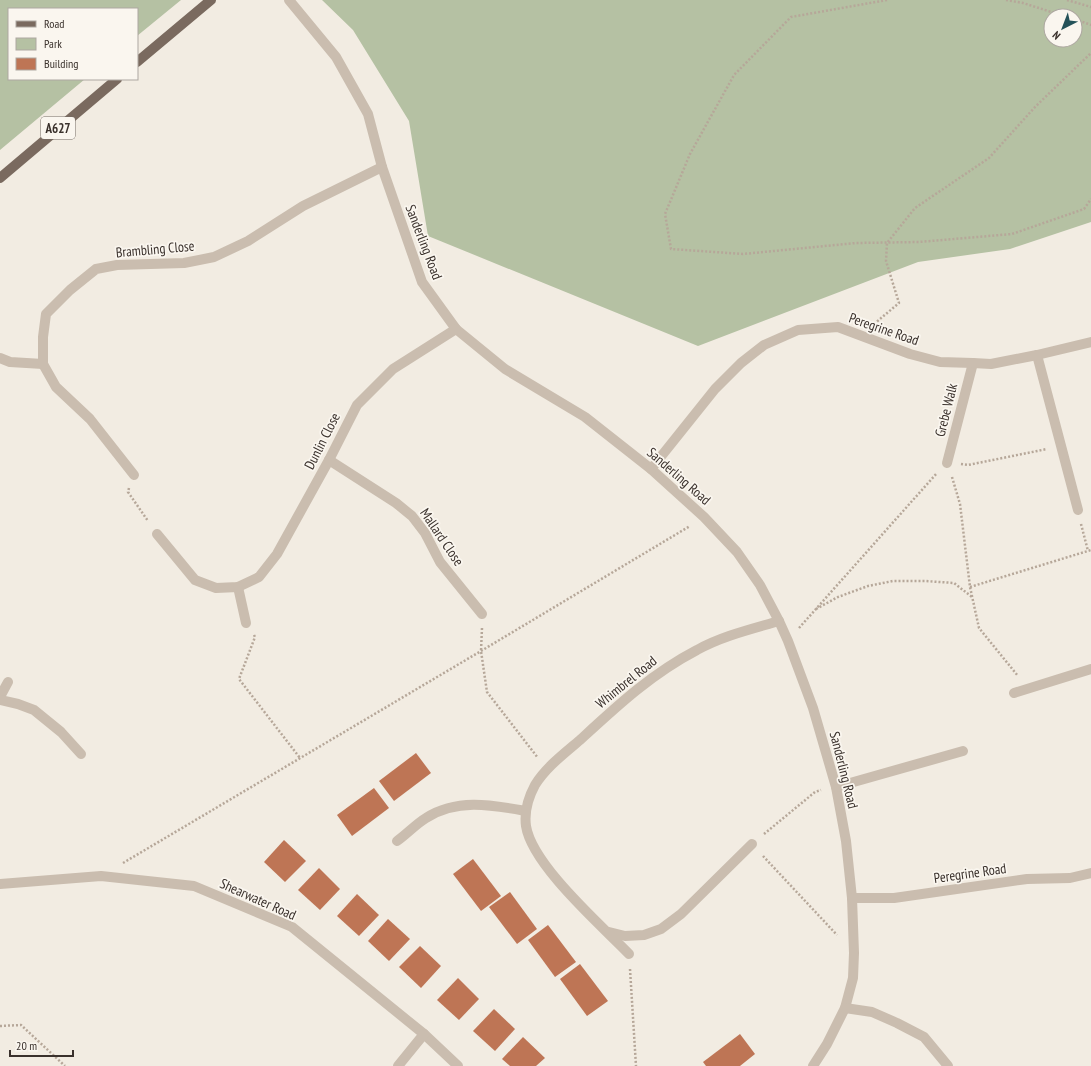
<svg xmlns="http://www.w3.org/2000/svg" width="1091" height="1066" font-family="'PT Sans Narrow',sans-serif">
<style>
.green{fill:#b5c1a3;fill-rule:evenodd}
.building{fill:#be7555}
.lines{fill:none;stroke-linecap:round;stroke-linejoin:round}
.path{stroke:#b6a799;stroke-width:2.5;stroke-dasharray:2 2;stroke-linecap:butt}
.minor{stroke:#cabdaf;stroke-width:10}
.major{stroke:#7a6a5f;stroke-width:10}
.labels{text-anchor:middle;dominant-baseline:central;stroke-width:3.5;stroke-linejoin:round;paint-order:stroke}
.shield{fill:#faf6ef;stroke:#746c66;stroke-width:1}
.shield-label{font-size:13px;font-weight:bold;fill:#3a312c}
.street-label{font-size:14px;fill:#3a312c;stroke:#faf6ef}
</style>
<rect width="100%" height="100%" fill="#f2ece2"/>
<g class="green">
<path d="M0 0H181L137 36V9H9V79H85L0 150Z"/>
<path d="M322 0H1091V222L1010 249 918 262 698 346 428 236 409 121 353 30ZM1051 16H1075V40H1051Z"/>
</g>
<g class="building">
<path d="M416 753 431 773 394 801 379 781Z"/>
<path d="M374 788 389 808 352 836 337 815Z"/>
<path d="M284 840 306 861 285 882 264 862Z"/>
<path d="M473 859 501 896 481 911 453 874Z"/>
<path d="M319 868 340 889 320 910 298 890Z"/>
<path d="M510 892 537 929 517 944 489 907Z"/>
<path d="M357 894 379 915 359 936 337 916Z"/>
<path d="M388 919 410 939 389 961 368 941Z"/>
<path d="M548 925 576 962 555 977 528 940Z"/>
<path d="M420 946 441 966 421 988 399 967Z"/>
<path d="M580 964 608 1001 587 1016 560 979Z"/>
<path d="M458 978 479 999 459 1020 437 1000Z"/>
<path d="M494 1009 515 1029 495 1051 473 1031Z"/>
<path d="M740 1034 755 1054 740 1066H706L703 1062Z"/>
<path d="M523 1037 545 1058 536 1066H510L502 1059Z"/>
</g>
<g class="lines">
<g class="path">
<path d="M887 0 791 17 734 75 690 154 665 214 671 249 743 254 856 243 919 242 1012 234 1084 209 1091 199"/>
<path d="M1006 0 1023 3 1064 16"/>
<path d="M1067 0 1091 7"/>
<path d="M1075 19 1091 25"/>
<path d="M874 324 899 303 886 261 887 243 915 208 989 158 1035 107 1091 53"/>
<path d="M961 464 968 465 1047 449"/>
<path d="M952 477 960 504 970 587 979 628 1018 676"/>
<path d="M129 488 128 492 148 521"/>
<path d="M1081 524 1088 551"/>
<path d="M970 587 1091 550"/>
<path d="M816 609 838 597 868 586 893 581H925L954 583 972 597"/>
<path d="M482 628 481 651 487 692 538 758"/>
<path d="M799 628 937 473"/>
<path d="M254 635 255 637 239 679 300 758"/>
<path d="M764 834 815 792 821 790"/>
<path d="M763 856 837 935"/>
<path d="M123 863 481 651 690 526"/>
<path d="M630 969 636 1066"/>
<path d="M0 1026 21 1025 65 1066"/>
</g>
<g class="minor">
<path d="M289 0 336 57 368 114 382 167 422 282 456 329 505 369 585 417 651 469 704 517 737 552 760 585 779 621 788 641 813 708 836 787 846 841 852 898 854 953 853 978 845 1008 827 1044 813 1066"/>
<path d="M1037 355 1078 510"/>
<path d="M0 358 10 362 43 364"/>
<path d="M329 460 396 503 412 516 425 533 440 562 482 614"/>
<path d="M947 463 973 363"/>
<path d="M651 469 715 389 741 363 764 345 798 330 838 327 910 354 940 362 973 363 991 364 1037 355 1091 342"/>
<path d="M134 475 90 419 56 387 43 364V337L46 314 70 290 96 269 117 265 184 263 214 257 248 241 303 206 382 167"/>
<path d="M157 534 195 580 216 588 238 587 259 577 277 554 329 460 357 405 393 369 456 329"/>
<path d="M238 587 246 623"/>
<path d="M1014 693 1091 669"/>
<path d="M0 697 8 682"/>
<path d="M0 700 18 704 34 710 61 732 81 754"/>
<path d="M836 787 963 751"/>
<path d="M397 841C407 834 416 824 426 818 457 798 492 805 526 811"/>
<path d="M0 884 101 876 194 886 292 927 424 1034 458 1066"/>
<path d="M852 898H894L1027 879 1070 878 1091 873"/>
<path d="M609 932 625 936 644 935 661 929 681 914 752 844"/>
<path d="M629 954C601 925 532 865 526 826 524 811 528 798 535 785 546 767 565 753 580 740 617 706 651 674 697 650 722 636 752 629 779 621"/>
<path d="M845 1008 872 1012 897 1023 924 1037 948 1066"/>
<path d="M398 1066 424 1034"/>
</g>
<g class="major">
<path d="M137 62 211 0"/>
<path d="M0 178 117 79"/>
</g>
</g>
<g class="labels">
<rect class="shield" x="41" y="117" width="34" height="22" rx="3"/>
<g class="shield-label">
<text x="58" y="128">A627</text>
</g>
<g class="street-label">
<text transform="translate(424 242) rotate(69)">Sanderling Road</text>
<text transform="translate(155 249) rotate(-5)">Brambling Close</text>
<text transform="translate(884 329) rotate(19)">Peregrine Road</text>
<text transform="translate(946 410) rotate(-76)">Grebe Walk</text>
<text transform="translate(322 441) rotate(-63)">Dunlin Close</text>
<text transform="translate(679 476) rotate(41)">Sanderling Road</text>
<text transform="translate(442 537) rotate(56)">Mallard Close</text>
<text transform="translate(626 682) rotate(-39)">Whimbrel Road</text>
<text transform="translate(844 770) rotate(76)">Sanderling Road</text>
<text transform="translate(970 873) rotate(-8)">Peregrine Road</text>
<text transform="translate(258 899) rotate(24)">Shearwater Road</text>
</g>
</g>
<rect x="8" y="8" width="130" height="72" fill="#faf6ef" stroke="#ada7a1"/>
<rect x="16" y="21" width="20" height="6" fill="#7a6a5f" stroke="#ada7a1"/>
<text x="44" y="28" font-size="12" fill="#3a312c">Road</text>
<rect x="16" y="38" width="20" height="12" fill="#b5c1a3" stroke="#ada7a1"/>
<text x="44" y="48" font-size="12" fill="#3a312c">Park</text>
<rect x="16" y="58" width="20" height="12" fill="#be7555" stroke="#ada7a1"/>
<text x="44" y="68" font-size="12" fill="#3a312c">Building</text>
<g transform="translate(1063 28) rotate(222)"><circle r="19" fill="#faf6ef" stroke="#ada7a1"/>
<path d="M0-3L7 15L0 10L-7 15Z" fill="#245259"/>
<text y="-6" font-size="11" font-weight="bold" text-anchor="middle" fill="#3a312c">N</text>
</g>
<path d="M10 1050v6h63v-6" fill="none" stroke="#3a312c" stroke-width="2"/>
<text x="16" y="1050" font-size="12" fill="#3a312c" stroke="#faf6ef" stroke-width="3" paint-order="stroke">20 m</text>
</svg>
